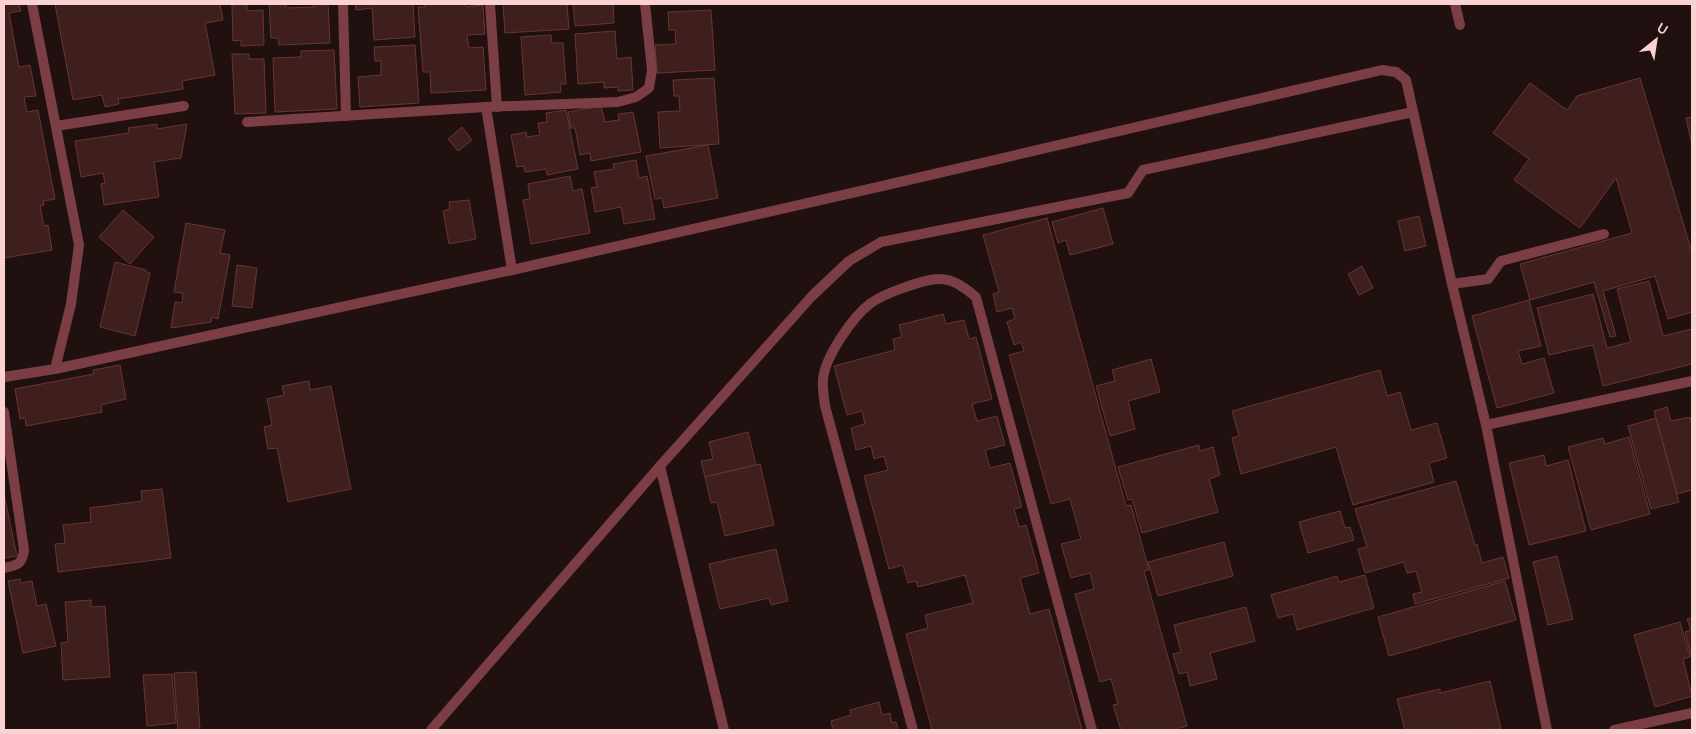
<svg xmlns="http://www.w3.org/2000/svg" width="1696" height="734" font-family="Quicksand,sans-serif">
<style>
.building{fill:#3f1f1d;stroke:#693531}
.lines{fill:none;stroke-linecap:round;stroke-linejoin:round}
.street{stroke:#7a3e44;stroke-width:10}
</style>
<rect width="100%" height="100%" fill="#20100f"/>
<g class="building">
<path d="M4 4H19L21 11 9 13 19 67 30 65 36 96 24 97 27 112 38 110 55 199 43 201 44 205 40 206 44 226 48 225 52 250 4 258Z"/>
<path d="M55 4H220L223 20 205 23 215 75 182 81 183 89 118 99 119 104 105 107 102 95 73 100Z"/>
<path d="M247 4V11L263 10 264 45 241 46V40L233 41 232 5Z"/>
<path d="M269 4H286V8L314 7 313 4H328L330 43 279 45 278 38H271Z"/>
<path d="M355 4H413L415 37 374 40 372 8 356 10Z"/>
<path d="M425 4H465L466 7 483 5 485 34 467 35 469 48 483 47 486 90 431 93 430 72H423L418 7H425Z"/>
<path d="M503 4H567L569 29 505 33Z"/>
<path d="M573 4H613L614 23 575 26Z"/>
<path d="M711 10 715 70 657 73 655 45 676 44 675 30H669L668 12Z"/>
<path d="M615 31 617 59 631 57 633 90 618 91V87L604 88V82L578 84 575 34Z"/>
<path d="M551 35 552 43H563L566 84H560L561 92 525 95 521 37Z"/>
<path d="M415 45 419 103 360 107 358 77 381 75V61H375L374 47Z"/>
<path d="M334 50 337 109 275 112 273 58 301 57V51Z"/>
<path d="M232 54H249V59H264L266 113 235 114Z"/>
<path d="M714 78 719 144 660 148 658 112 680 111 679 96H674L673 80Z"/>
<path d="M1640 78 1692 253V312L1668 319 1655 276 1603 291 1616 336 1610 337 1594 282 1530 300 1520 264 1632 233 1616 178 1580 228 1514 180 1529 159 1493 133 1530 83 1567 110 1577 96Z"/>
<path d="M601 106 605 122 619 120 618 114 633 112 641 152 591 161 590 153 580 155 575 128H571L568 112Z"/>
<path d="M566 110 578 169 547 175 546 169 525 172 524 166 517 167 511 135 526 132 527 137 540 135 538 123 547 122 546 113Z"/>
<path d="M1692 117V145L1686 118Z"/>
<path d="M157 124V129L187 124 181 158 154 162 159 197 104 205 101 184 105 183 103 173 81 177 75 141 129 133 128 128Z"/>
<path d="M462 127 472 140 458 151 448 139Z"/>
<path d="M708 145 718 198 664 208 662 198 655 199 646 156Z"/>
<path d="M636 160 639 178 647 176 655 219 624 224 621 207 595 212 591 188 597 187 594 172 614 169 613 164Z"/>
<path d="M570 176 573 191 582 189 590 233 531 244 523 200 530 199 528 184Z"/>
<path d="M469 200 476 239 449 244 443 211 450 209 449 202Z"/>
<path d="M1103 208 1113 244 1070 255 1066 240 1058 243 1052 222Z"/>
<path d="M123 210 154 237 130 264 99 237Z"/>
<path d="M1419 216 1426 246 1405 251 1398 221Z"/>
<path d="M1047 218 1126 506 1131 505 1149 570 1144 571 1187 726 1179 728 1180 730H1121L1113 705 1118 704 1111 679 1100 682 1075 594 1094 589 1090 573 1071 578 1061 544 1081 539 1070 499 1051 504 1009 355 1024 351 1021 342 1014 345 1007 322 1015 319 1012 308 997 312 993 294 999 292 983 235Z"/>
<path d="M186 223 225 230 220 253 230 255 218 319 212 317 211 322 171 328 175 302 182 303 183 293 174 292Z"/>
<path d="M115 262 146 270V272L150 273 135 336 100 327Z"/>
<path d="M237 265 257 268 252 308 232 306Z"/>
<path d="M1362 266 1373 288 1359 295 1348 274Z"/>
<path d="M1649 281 1663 336 1692 329V364L1603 386 1593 345 1549 355 1537 308 1593 294 1607 348 1631 342 1617 289Z"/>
<path d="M1529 300 1541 346 1518 351 1522 364 1544 358 1554 393 1497 408 1472 316Z"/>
<path d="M943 314 946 324 964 320 969 339 976 337 992 399 972 404 977 421 997 416 1005 445 985 450 990 468 1010 463 1022 507 1014 509 1019 527 1026 525 1039 573 1020 578 1030 614 1049 609 1082 730H932L906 634 928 628 925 615 973 603 965 575 918 587 916 581 908 583 903 565 889 569 864 476 888 470 884 456 874 459 871 446 856 450 851 428 865 424 862 411 847 415 834 366 895 350 893 339 902 337 899 325Z"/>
<path d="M1151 359 1160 392 1128 401 1135 429 1110 436 1096 386 1115 381 1112 370Z"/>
<path d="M120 365 126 399 101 405 102 412 26 426 25 418 20 419 15 389 94 374 93 370Z"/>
<path d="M1380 370 1387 396 1400 392 1411 430 1437 423 1447 458 1429 463 1434 482 1353 505 1336 447 1241 474 1232 438 1239 436 1232 411Z"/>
<path d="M309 381 310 390 331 386 351 489 288 502 277 448 268 449 264 427 272 425 267 399 284 395 282 386Z"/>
<path d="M1667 407 1671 421 1690 417 1692 425V490L1677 494 1654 411Z"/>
<path d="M1656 418 1679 502 1651 509 1628 426Z"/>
<path d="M748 432 756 465 705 477 701 461 713 459 709 442Z"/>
<path d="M1629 437 1650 514 1591 530 1568 447 1603 438 1605 444Z"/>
<path d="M1199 445 1200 451 1213 447 1220 475 1209 479 1218 512 1142 533 1132 499 1128 500 1118 467Z"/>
<path d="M1544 455 1546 466 1568 460 1586 531 1529 545 1509 463Z"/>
<path d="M760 464 774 525 725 536 717 502 711 503 705 477Z"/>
<path d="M1456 481 1475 545 1477 544 1482 563 1503 557 1509 578 1415 604 1413 594 1422 592 1416 571 1407 573 1404 562 1365 573 1358 549 1367 547 1355 509Z"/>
<path d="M162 489 171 558 58 572 55 544 65 543 63 525 91 522 90 508 142 501 141 491Z"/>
<path d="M4 494 17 556 4 558Z"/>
<path d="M1340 511 1345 528 1350 527 1354 540 1308 553 1299 522Z"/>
<path d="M1224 542 1233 576 1158 596 1148 562Z"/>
<path d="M776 549 788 601 771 605 769 598 720 609 709 564Z"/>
<path d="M1557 556 1573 619 1548 625 1533 562Z"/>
<path d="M1365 575 1374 608 1297 630 1293 614 1278 618 1271 595 1337 576 1339 582Z"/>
<path d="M20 579 21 583 32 581 37 606 46 604 56 646 23 653 8 581Z"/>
<path d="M1505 581 1516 620 1389 656 1378 617Z"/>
<path d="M91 600V607L105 606 110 677 63 680 61 643 68 642 65 602Z"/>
<path d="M1246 607 1255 641 1210 653 1217 679 1190 686 1187 672 1179 674 1173 654 1181 652 1174 625Z"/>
<path d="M1692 618V659L1685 632 1691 630 1687 619Z"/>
<path d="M1680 622 1690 657 1683 659 1692 696 1655 707 1634 635Z"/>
<path d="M196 672 200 730H178L174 673Z"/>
<path d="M172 674 176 723 147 726 143 675Z"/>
<path d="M1490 681 1501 729 1405 730 1397 699 1440 689V693Z"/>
<path d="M879 702 882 715 890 713 892 723 896 722 898 730H833L831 721 851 715 850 710Z"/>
</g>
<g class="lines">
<g class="street">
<path d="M32 4 79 245 71 304 55 369"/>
<path d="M343 4 346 116"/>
<path d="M490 4 497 107"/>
<path d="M1455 4 1460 25"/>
<path d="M486 107 512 270"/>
<path d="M247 122 486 107 618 102 636 97 649 88 652 70 645 4"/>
<path d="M56 126 184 106"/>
<path d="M1452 284 1488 279 1501 261 1604 234"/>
<path d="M4 377 55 369 512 270 891 184 1382 70 1396 72 1406 80 1452 284 1486 425 1547 730"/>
<path d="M4 412 24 550C22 565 17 565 4 568"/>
<path d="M1486 425 1692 381"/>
<path d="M660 466 724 730"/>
<path d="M431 730 660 466 812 296 849 261 881 242 1128 193 1143 170 1413 112"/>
<path d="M913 730 825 406C824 397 822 388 823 379 825 357 853 316 871 303 883 294 924 279 939 279 954 279 965 288 976 297L1092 730"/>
<path d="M1614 730 1692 713"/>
</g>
</g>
<rect width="1696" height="734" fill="none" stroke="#fbd2d2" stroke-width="10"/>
<g transform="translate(1656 40) rotate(30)" stroke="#20100f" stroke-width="4" paint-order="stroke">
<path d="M0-4L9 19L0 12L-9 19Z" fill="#fbd2d2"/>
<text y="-8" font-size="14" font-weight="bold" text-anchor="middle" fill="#fbd2d2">U</text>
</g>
</svg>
